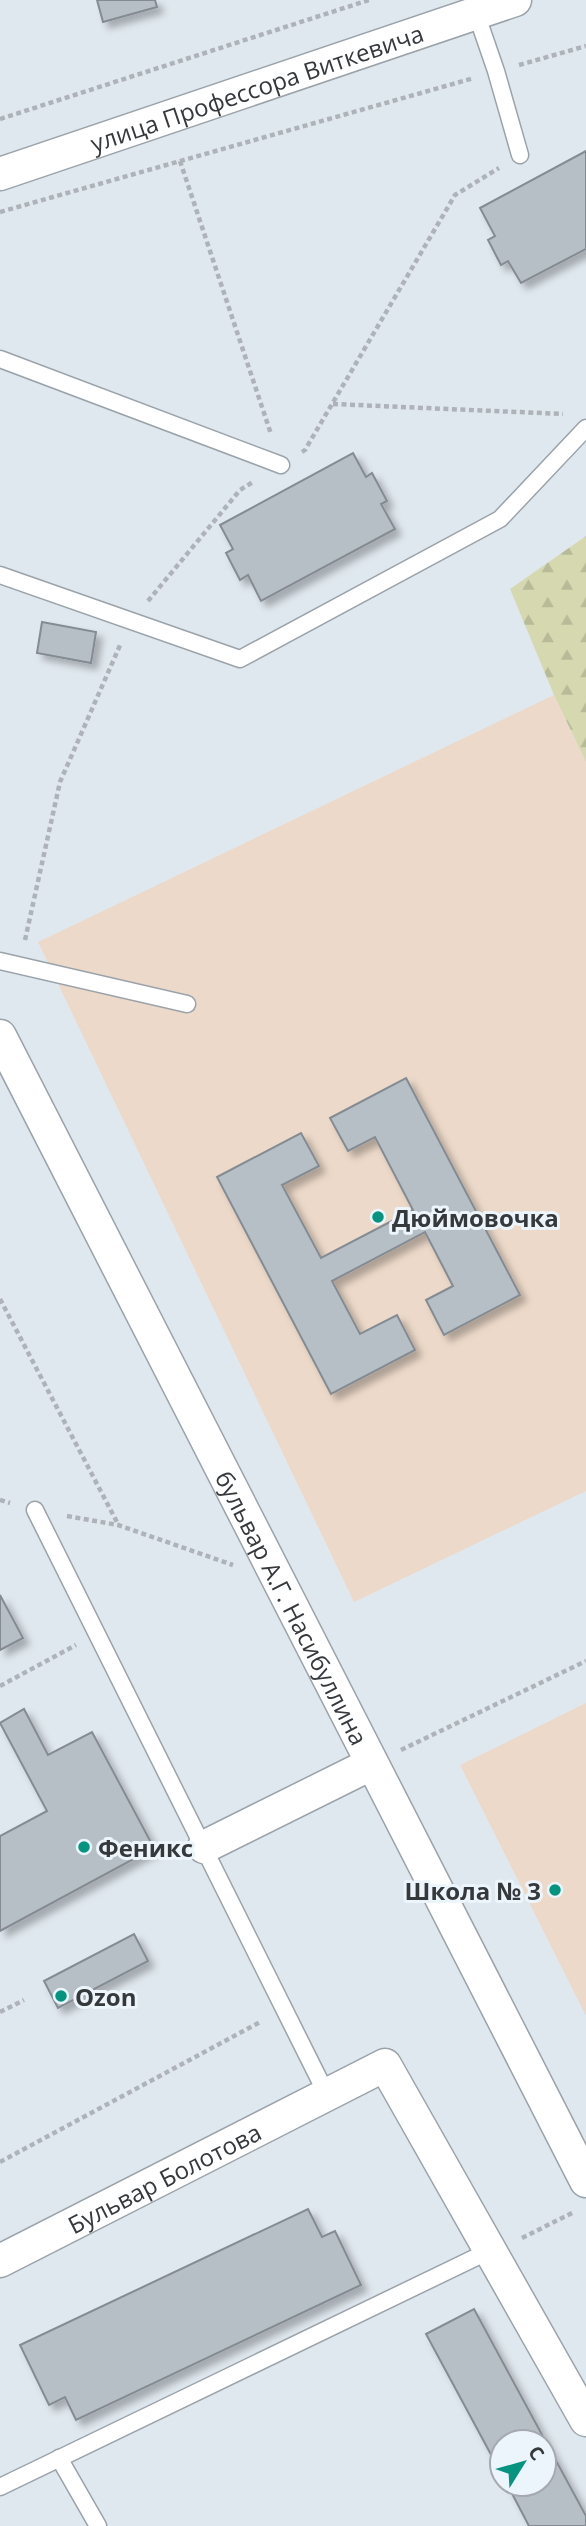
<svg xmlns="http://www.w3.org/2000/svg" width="586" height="2526" font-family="'Open Sans',sans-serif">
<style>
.education{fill:#ecd9c9}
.forest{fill:url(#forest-firs)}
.building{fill:#b7bfc6;stroke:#848b92;stroke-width:2;filter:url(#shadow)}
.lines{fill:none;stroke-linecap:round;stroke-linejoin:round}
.lane-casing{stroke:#9ba3aa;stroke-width:19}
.street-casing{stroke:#9ba3aa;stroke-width:35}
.path{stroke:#adb3b9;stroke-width:4.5;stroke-dasharray:5 3.5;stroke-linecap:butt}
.lane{stroke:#fff;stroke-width:16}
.street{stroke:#fff;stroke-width:32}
.poi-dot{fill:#049480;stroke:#edf5fc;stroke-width:2.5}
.labels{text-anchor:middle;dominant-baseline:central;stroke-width:6;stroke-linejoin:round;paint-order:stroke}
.street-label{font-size:24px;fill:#36393c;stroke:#edf5fc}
.poi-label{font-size:24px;font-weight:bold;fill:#36393c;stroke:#edf5fc;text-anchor:start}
</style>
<defs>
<pattern id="forest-firs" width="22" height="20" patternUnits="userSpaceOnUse" patternTransform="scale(1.75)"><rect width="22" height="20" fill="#d6d9b0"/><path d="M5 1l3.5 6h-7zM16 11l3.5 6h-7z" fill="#b8bb98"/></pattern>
<filter id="shadow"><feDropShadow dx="6" dy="6" stdDeviation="3.5" flood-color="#0004"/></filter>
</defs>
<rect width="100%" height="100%" fill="#e0e8ef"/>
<g class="education">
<path d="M554 695 586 762V1491L354 1602 38 942Z"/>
<path d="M586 1703V2016L460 1765Z"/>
</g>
<path class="forest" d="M586 536V762L554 695 510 589Z"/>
<g class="building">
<path d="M97 0H155L157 7 103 22Z"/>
<path d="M586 151V249L521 283 508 261 501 265 488 240 495 236 480 208Z"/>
<path d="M353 453 366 477 372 473 387 501 381 504 395 529 261 601 248 575 240 580 226 553 233 549 220 525Z"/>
<path d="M42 622 96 632 91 663 37 653Z"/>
<path d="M406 1078 520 1295 444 1335 426 1300 453 1286 425 1232 332 1281 360 1334 397 1315 415 1350 331 1394 217 1177 301 1133 319 1166 282 1185 321 1258 413 1210 375 1137 348 1151 330 1118Z"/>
<path d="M0 1595 23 1638 0 1650Z"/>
<path d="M24 1709 48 1755 92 1732 154 1848 0 1931V1836L47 1811 0 1723Z"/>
<path d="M134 1934 148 1961 58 2008 44 1981Z"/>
<path d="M308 2209 322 2237 335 2231 361 2285 76 2420 65 2397 49 2405 20 2345Z"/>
<path d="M474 2309 586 2516V2526H529L507 2484H544V2442H502V2475L426 2334Z"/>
</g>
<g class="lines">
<defs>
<g id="lane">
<path d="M476 13 496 71 520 155"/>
<path d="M0 359 281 465"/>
<path d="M0 575 240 659 500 519 586 428"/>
<path d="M0 961 187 1004"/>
<path d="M35 1510 327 2095"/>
<path d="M59 2458 98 2526"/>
<path d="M0 2487 489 2251"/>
</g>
<g id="street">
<path id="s1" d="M0 174 515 0"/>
<path id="s2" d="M0 1036 586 2181"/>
<path d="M204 1847 371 1764"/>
<path id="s3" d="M0 2261 385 2065 586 2420"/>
</g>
</defs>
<use href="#lane" class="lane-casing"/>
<use href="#street" class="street-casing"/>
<g class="path">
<path d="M519 65 586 46"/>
<path d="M0 119 369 0"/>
<path d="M180 161 271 434"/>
<path d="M0 212 474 78"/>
<path d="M333 404 563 414"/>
<path d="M302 452 305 450 455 195 499 168"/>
<path d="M148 601 240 490 253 482"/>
<path d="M25 940 60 782 121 643"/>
<path d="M0 1299 118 1524"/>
<path d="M0 1500 10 1503"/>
<path d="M67 1516 118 1525 233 1565"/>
<path d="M0 1686 76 1645"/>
<path d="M401 1750 586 1661"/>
<path d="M0 2012 24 2000"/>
<path d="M0 2162 262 2021"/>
<path d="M522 2238 574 2212"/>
</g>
<use href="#lane" class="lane"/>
<use href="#street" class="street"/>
</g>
<g class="poi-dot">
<circle cx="378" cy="1217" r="7"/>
<circle cx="84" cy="1847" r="7"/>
<circle cx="555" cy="1890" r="7"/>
<circle cx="61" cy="1996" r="7"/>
</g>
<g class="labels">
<g class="street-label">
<text stroke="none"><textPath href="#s1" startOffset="271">улица Профессора Виткевича</textPath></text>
<text stroke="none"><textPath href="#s2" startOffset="642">бульвар А.Г. Насибуллина</textPath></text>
<text stroke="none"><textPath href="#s3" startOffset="184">Бульвар Болотова</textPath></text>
</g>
<g class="poi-label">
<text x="392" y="1217">Дюймовочка</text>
<text x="98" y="1847">Феникс</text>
<text x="541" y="1890" text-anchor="end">Школа № 3</text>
<text x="75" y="1996">Ozon</text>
</g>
</g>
<g transform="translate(523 2463) rotate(53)"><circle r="33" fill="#edf5fc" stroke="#a4aaaf" stroke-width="2"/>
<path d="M0-5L12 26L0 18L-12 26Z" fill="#049480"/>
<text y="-10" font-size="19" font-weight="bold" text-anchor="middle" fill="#36393c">С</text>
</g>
</svg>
